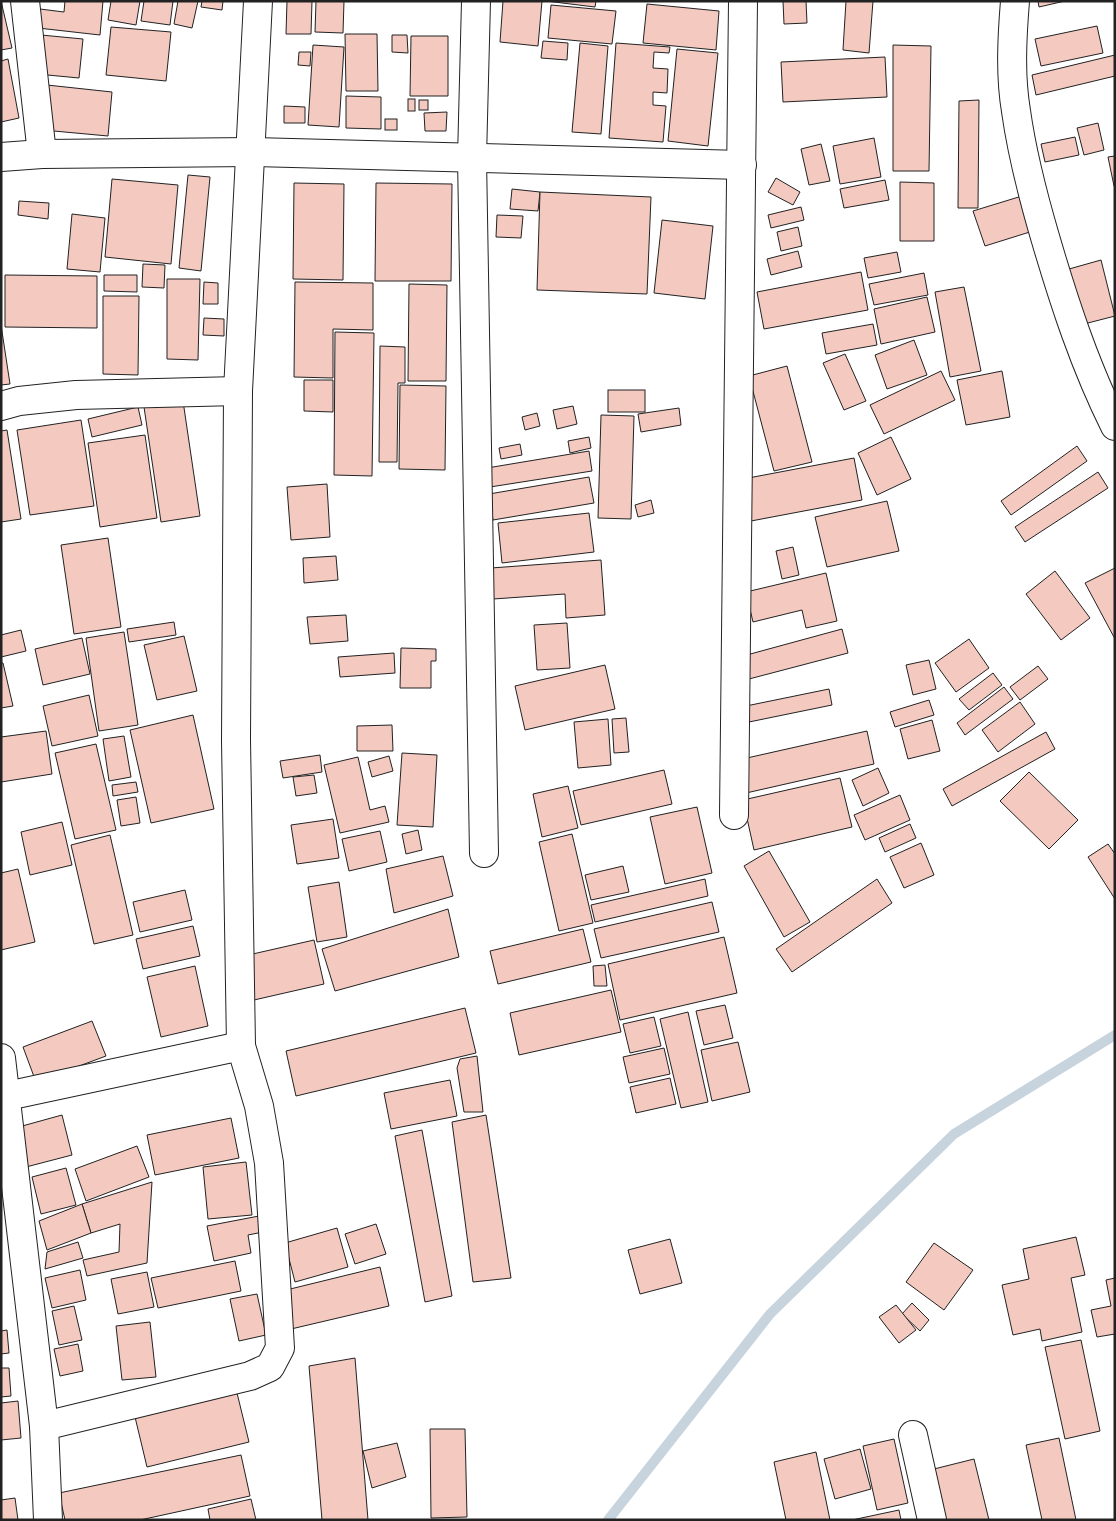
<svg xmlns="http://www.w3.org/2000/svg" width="1116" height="1521" font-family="Arial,sans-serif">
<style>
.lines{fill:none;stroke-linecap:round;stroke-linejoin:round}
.stream{stroke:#c7d3dd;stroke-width:10}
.building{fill:#f3c9c0;stroke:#222}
.minor-casing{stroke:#222;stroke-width:30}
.minor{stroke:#fff;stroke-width:28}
</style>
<rect width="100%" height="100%" fill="#fff"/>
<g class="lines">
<path class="stream" d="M608 1520 770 1314 954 1134 1115 1035"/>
</g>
<g class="building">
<path d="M1 1 12 48 1 50Z"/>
<path d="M65 1H103L100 35 38 28 40 9 64 12Z"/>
<path d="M111 1H140L136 25 108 20Z"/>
<path d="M144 1H173L170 25 141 21Z"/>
<path d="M178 1H198L192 28 174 24Z"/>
<path d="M202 1H223L222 10 201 7Z"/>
<path d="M287 1H312L311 34H286Z"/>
<path d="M316 1H344L343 33 315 32Z"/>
<path d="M503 1H542L538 46 500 42Z"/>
<path d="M546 1H596L595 7Z"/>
<path d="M783 1H806L807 23 784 24Z"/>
<path d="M846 1H873L869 53 843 50Z"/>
<path d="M1038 1H1065L1039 7Z"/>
<path d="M647 4 719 11 716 50 643 43Z"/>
<path d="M551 5 616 11 612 44 548 38Z"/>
<path d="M1097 26 1103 53 1041 66 1035 39Z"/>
<path d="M111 27 171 32 166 81 106 75Z"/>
<path d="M345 34H377L378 91H346Z"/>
<path d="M41 35 83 39 79 78 37 74Z"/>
<path d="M392 35H407L408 53 392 52Z"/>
<path d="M411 36H448V96H410Z"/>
<path d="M543 41 568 43 567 60 541 58Z"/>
<path d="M580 43 608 46 601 134 572 132Z"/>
<path d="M616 43 670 47 669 53 654 52 653 68 668 69 667 93 653 92V105L666 106 663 142 609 138Z"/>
<path d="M313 45 344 47 339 127 308 125Z"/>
<path d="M893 45 931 46 929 171H893Z"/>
<path d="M677 49 718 53 708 146 668 141Z"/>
<path d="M299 52H311L310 66 298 65Z"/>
<path d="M1115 55V76L1036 95 1032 75Z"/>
<path d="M885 57 887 97 783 102 781 62Z"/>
<path d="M8 59 19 118 1 122V61Z"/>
<path d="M47 85 112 92 108 136 43 130Z"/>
<path d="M346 96 381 97V129L346 128Z"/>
<rect x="408" y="99" width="7" height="12"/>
<rect x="419" y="100" width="9" height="10"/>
<path d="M979 100 978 208H958L959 101Z"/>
<path d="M284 106 305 107V123H284Z"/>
<path d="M447 112 446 131H425L424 113Z"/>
<rect x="385" y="119" width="12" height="11"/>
<path d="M1098 123 1104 150 1084 155 1077 128Z"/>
<path d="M1075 137 1079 155 1045 162 1041 144Z"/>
<path d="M874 138 881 177 840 184 833 146Z"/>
<path d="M821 144 830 181 809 185 801 149Z"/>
<path d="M1115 156V186H1114L1108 157Z"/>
<path d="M188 175 210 177 201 271 179 268Z"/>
<path d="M776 178 800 192 793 205 768 192Z"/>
<path d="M112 179 178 185 171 264 105 257Z"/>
<path d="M885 180 889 200 844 208 840 189Z"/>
<path d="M900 182 934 183V241H900Z"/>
<path d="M294 183 344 184 343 280 293 279Z"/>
<path d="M376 183 452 184 451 281H375Z"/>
<path d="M512 189 540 192 538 211 510 209Z"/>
<path d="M540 192 651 197 647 294 537 290Z"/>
<path d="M1022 196 1033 231 985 246 973 211Z"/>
<path d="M19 201 49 203 48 219 18 215Z"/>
<path d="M801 207 804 220 771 228 768 215Z"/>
<path d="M72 214 105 218 100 272 67 269Z"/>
<path d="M497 215 523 216 521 238 496 237Z"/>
<path d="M662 220 713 226 705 299 654 293Z"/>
<path d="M798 227 802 246 781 251 777 232Z"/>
<path d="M798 251 802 267 771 275 767 259Z"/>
<path d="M897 252 901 272 868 278 864 258Z"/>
<path d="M1101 260 1115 316 1084 324 1069 269Z"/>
<path d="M143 264 165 265 164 288 142 287Z"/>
<path d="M861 272 868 310 764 329 757 292Z"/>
<path d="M924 273 928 295 874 305 869 284Z"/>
<path d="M5 275 97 276V328L5 327Z"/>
<path d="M104 275H137V292L104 291Z"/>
<path d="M167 279H200L198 360 167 359Z"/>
<path d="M204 282 218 283V304H203Z"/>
<path d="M295 282 373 283V330L333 329V378L294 377Z"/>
<path d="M409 284 447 285 446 381H408Z"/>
<path d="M964 287 981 371 950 377 935 292Z"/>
<path d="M103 296H139L138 375 103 374Z"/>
<path d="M927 297 935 332 881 344 874 309Z"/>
<path d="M204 318 224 319V336L203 335Z"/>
<path d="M873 324 877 345 826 354 822 333Z"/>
<path d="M1 325 10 384 1 385Z"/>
<path d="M335 332 374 333 372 476 334 475Z"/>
<path d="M914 340 927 375 887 389 875 355Z"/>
<path d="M380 346 405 347V383H398L397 462H379Z"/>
<path d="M845 354 866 401 844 410 823 363Z"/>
<path d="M787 366 812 462 774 471 749 376Z"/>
<path d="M941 371 955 400 884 434 870 405Z"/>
<path d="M1002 371 1010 417 966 425 957 380Z"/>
<path d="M304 380H333V412L304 411Z"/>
<path d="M400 385 446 386 445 470 399 469Z"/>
<rect x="608" y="390" width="37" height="22"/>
<path d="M183 401 200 516 161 522 144 407Z"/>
<path d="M573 406 577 424 557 429 553 410Z"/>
<path d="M138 407 142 425 92 437 88 419Z"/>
<path d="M679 408 681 425 641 432 638 414Z"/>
<path d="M537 413 540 426 525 430 522 417Z"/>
<path d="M601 415 634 416 631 519 598 518Z"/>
<path d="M81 420 94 506 30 515 17 430Z"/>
<path d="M7 430 21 519 1 522V431Z"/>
<path d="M145 435 157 518 100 527 88 443Z"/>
<path d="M589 437 591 448 570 453 568 441Z"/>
<path d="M891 437 911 479 877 495 858 453Z"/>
<path d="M520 444 522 455 501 459 499 448Z"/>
<path d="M1077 446 1087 461 1011 515 1001 501Z"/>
<path d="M589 451 592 471 490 487 487 468Z"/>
<path d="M854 458 862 500 751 521 743 479Z"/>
<path d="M1098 472 1108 488 1025 542 1015 527Z"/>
<path d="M589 477 594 503 493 520 489 494Z"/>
<path d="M327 484 330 537 291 540 287 487Z"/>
<path d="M651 500 654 513 638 517 635 505Z"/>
<path d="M887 501 899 551 827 567 815 517Z"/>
<path d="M589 513 594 552 502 563 498 523Z"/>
<path d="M108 538 121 627 74 634 61 545Z"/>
<path d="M793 547 799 575 782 579 776 551Z"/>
<path d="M336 556 338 580 304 583 303 558Z"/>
<path d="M601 560 605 615 566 618 565 594 493 599 491 568Z"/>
<path d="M1115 568V639L1085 583Z"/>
<path d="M1055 571 1090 618 1061 640 1026 594Z"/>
<path d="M826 573 837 621 806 628 802 610 753 622 746 592Z"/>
<path d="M346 615 348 641 310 644 307 617Z"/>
<path d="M174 622 176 635 129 642 127 629Z"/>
<path d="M567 623 570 668 537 670 534 625Z"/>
<path d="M842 629 848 653 749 679 743 656Z"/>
<path d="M21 630 26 651 1 657V635Z"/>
<path d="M124 632 138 725 99 731 86 638Z"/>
<path d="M184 636 197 691 157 700 144 645Z"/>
<path d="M82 638 90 674 43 685 35 649Z"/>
<path d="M969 639 989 668 956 692 935 663Z"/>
<path d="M401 648 436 649V661H431V688H400Z"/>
<path d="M394 653 395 673 340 677 338 657Z"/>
<path d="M929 660 936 689 913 695 906 665Z"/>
<path d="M1 663H3L13 706 1 708Z"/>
<path d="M605 665 615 709 525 730 515 686Z"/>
<path d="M1038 666 1048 679 1020 700 1010 687Z"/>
<path d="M993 673 1002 685 969 710 959 699Z"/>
<path d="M1004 687 1013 699 965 735 957 723Z"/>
<path d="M829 689 832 705 749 722 746 706Z"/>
<path d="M89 695 98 736 52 746 43 706Z"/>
<path d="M929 700 934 715 895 727 890 712Z"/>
<path d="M1020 702 1035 724 998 752 982 730Z"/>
<path d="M193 715 214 809 151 823 130 730Z"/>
<path d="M626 718 629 752 614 753 612 719Z"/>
<path d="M608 719 611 765 578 768 574 722Z"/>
<path d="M932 720 940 751 908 759 900 729Z"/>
<path d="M392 725 393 751H357V726Z"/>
<path d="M46 731 52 774 1 782V737Z"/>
<path d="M867 731 874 764 746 793 738 760Z"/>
<path d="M1046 732 1055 749 952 806 943 789Z"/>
<path d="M124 736 131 777 109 781 103 739Z"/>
<path d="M96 744 116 830 75 839 55 753Z"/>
<path d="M402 753 437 755 433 827 397 825Z"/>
<path d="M320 755 322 772 283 778 280 761Z"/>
<path d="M389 756 393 771 372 777 368 762Z"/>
<path d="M358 757 370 810 385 806 389 822 340 833 324 765Z"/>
<path d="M878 768 889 793 863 806 852 780Z"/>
<path d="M664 770 672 804 581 825 573 791Z"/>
<path d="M1029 772 1078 820 1049 849 1000 801Z"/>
<path d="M314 775 317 793 296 796 293 777Z"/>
<path d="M840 778 852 827 754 850 743 800Z"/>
<path d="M136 782 138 792 113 796 112 785Z"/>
<path d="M568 786 578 828 542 837 533 794Z"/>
<path d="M900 795 910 820 865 840 854 815Z"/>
<path d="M136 797 140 823 121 826 117 800Z"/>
<path d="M697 807 712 873 665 884 650 817Z"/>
<path d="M333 819 339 858 297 864 291 825Z"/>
<path d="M62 822 72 865 30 875 21 832Z"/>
<path d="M910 824 916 838 885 852 879 838Z"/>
<path d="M418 830 422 850 406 854 402 834Z"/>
<path d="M380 831 387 862 349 871 342 839Z"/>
<path d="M572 834 593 923 559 931 539 842Z"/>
<path d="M110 835 133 935 94 944 71 845Z"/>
<path d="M921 843 934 875 904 888 890 857Z"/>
<path d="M1108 844 1115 854V899L1088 857Z"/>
<path d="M769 851 810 922 784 937 744 866Z"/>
<path d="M443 856 453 896 394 913 386 869Z"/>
<path d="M623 866 629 892 591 900 585 875Z"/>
<path d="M18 869 35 942 1 950V873Z"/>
<path d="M705 879 708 896 595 922 591 905Z"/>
<path d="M877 879 892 903 792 972 776 949Z"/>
<path d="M339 882 347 937 317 942 308 887Z"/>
<path d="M185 890 192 920 140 932 133 902Z"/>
<path d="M712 902 719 932 601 958 594 929Z"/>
<path d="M448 909 459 957 335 991 322 949Z"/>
<path d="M193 926 200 956 143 969 136 939Z"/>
<path d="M583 929 591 962 498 984 490 951Z"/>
<path d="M724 937 737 993 620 1020 608 964Z"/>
<path d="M314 940 324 984 254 1000 244 956Z"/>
<path d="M605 965 607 986H594L593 966Z"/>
<path d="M195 966 208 1026 161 1037 147 977Z"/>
<path d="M611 990 621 1032 519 1055 510 1013Z"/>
<path d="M725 1005 733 1038 704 1045 696 1011Z"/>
<path d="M465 1008 476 1053 296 1096 286 1051Z"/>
<path d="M688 1012 708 1102 681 1108 660 1019Z"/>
<path d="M654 1017 661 1046 630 1053 623 1024Z"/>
<path d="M92 1021 106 1056 36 1082 23 1047Z"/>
<path d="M738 1042 750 1092 712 1101 701 1050Z"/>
<path d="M664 1048 670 1074 629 1083 623 1057Z"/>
<path d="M477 1056 483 1112H464L457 1068 460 1059Z"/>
<path d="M670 1078 676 1104 636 1113 630 1087Z"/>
<path d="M450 1080 457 1116 391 1129 384 1093Z"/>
<path d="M62 1115 72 1155 26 1167 15 1128Z"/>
<path d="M486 1115 511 1278 473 1282 452 1122Z"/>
<path d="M231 1118 239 1158 155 1175 147 1135Z"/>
<path d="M422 1130 452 1296 425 1302 395 1136Z"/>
<path d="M137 1146 149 1177 86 1201 75 1169Z"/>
<path d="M246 1162 252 1215 208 1219 203 1167Z"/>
<path d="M66 1168 76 1205 41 1214 32 1177Z"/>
<path d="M152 1182 147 1263 87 1276 83 1260 119 1252 120 1224 91 1233 82 1204Z"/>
<path d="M82 1204 91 1233 47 1250 39 1221Z"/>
<path d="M259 1216 263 1232 248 1235 251 1253 214 1261 207 1226Z"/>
<path d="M376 1224 386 1254 355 1264 345 1234Z"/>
<path d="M337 1228 348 1267 295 1282 285 1243Z"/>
<path d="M1076 1237 1085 1275 1071 1278 1082 1332 1042 1341 1040 1329 1013 1335 1002 1285 1029 1279 1023 1249Z"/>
<path d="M670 1239 682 1283 640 1294 628 1250Z"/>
<path d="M78 1242 83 1258 45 1269 47 1252Z"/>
<path d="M934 1243 973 1270 944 1310 906 1282Z"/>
<path d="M235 1261 241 1291 158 1308 151 1278Z"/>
<path d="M380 1267 389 1306 291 1329 282 1291Z"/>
<path d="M80 1270 86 1300 52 1308 45 1278Z"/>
<path d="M147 1272 154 1307 118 1314 111 1279Z"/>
<path d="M1115 1278V1334L1097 1337 1091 1310 1111 1306 1106 1280Z"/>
<path d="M257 1294 266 1335 239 1341 230 1299Z"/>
<path d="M912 1303 929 1320 920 1331 902 1314Z"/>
<path d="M896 1305 916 1330 899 1343 879 1317Z"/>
<path d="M74 1306 82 1340 59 1345 52 1311Z"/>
<path d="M150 1322 156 1377 122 1380 116 1326Z"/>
<path d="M7 1330 9 1353 1 1354V1331Z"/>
<path d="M1081 1340 1100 1431 1065 1439 1045 1347Z"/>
<path d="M78 1344 83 1371 60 1376 54 1349Z"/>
<path d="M355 1358 368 1520H322L309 1366Z"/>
<path d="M1 1368H9L11 1396 1 1397Z"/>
<path d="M237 1393 249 1442 147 1467 135 1417Z"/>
<path d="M18 1401 21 1438 1 1440V1403Z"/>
<path d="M430 1429H465L467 1517 431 1518Z"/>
<path d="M1059 1438 1076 1520H1042L1026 1445Z"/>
<path d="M894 1439 908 1503 877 1510 863 1446Z"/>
<path d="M397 1443 406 1477 372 1488 363 1451Z"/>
<path d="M860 1449 871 1489 835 1499 824 1459Z"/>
<path d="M816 1452 830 1520H786L774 1462Z"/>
<path d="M241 1455 250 1496 140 1520H65L59 1493Z"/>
<path d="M974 1459 989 1520H942L930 1470Z"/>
<path d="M15 1498 18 1520H1V1500Z"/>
<path d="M251 1499 256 1520H210L208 1509Z"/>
<path d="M899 1510 901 1520H852Z"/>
</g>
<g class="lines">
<defs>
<g id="minor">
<path d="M25 1 42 154"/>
<path d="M476 1 472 158 484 853"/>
<path d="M1015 1C1012 38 1010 75 1016 111 1022 154 1033 196 1045 237 1064 302 1085 366 1115 426"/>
<path d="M1 157 42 154 252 152 742 165"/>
<path d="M1 406 19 401 76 395 238 391"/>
<path d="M734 815 743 1"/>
<path d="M1 1058 44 1426 48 1520"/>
<path d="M7 1096 241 1046"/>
<path d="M44 1426 250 1376 270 1367 280 1348 269 1163 259 1106 241 1046 236 740 238 391 258 1"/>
<path d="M913 1435 932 1520"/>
</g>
</defs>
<use href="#minor" class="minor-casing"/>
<use href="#minor" class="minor"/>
</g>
<rect width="1116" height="1521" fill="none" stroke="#222222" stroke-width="5"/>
</svg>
